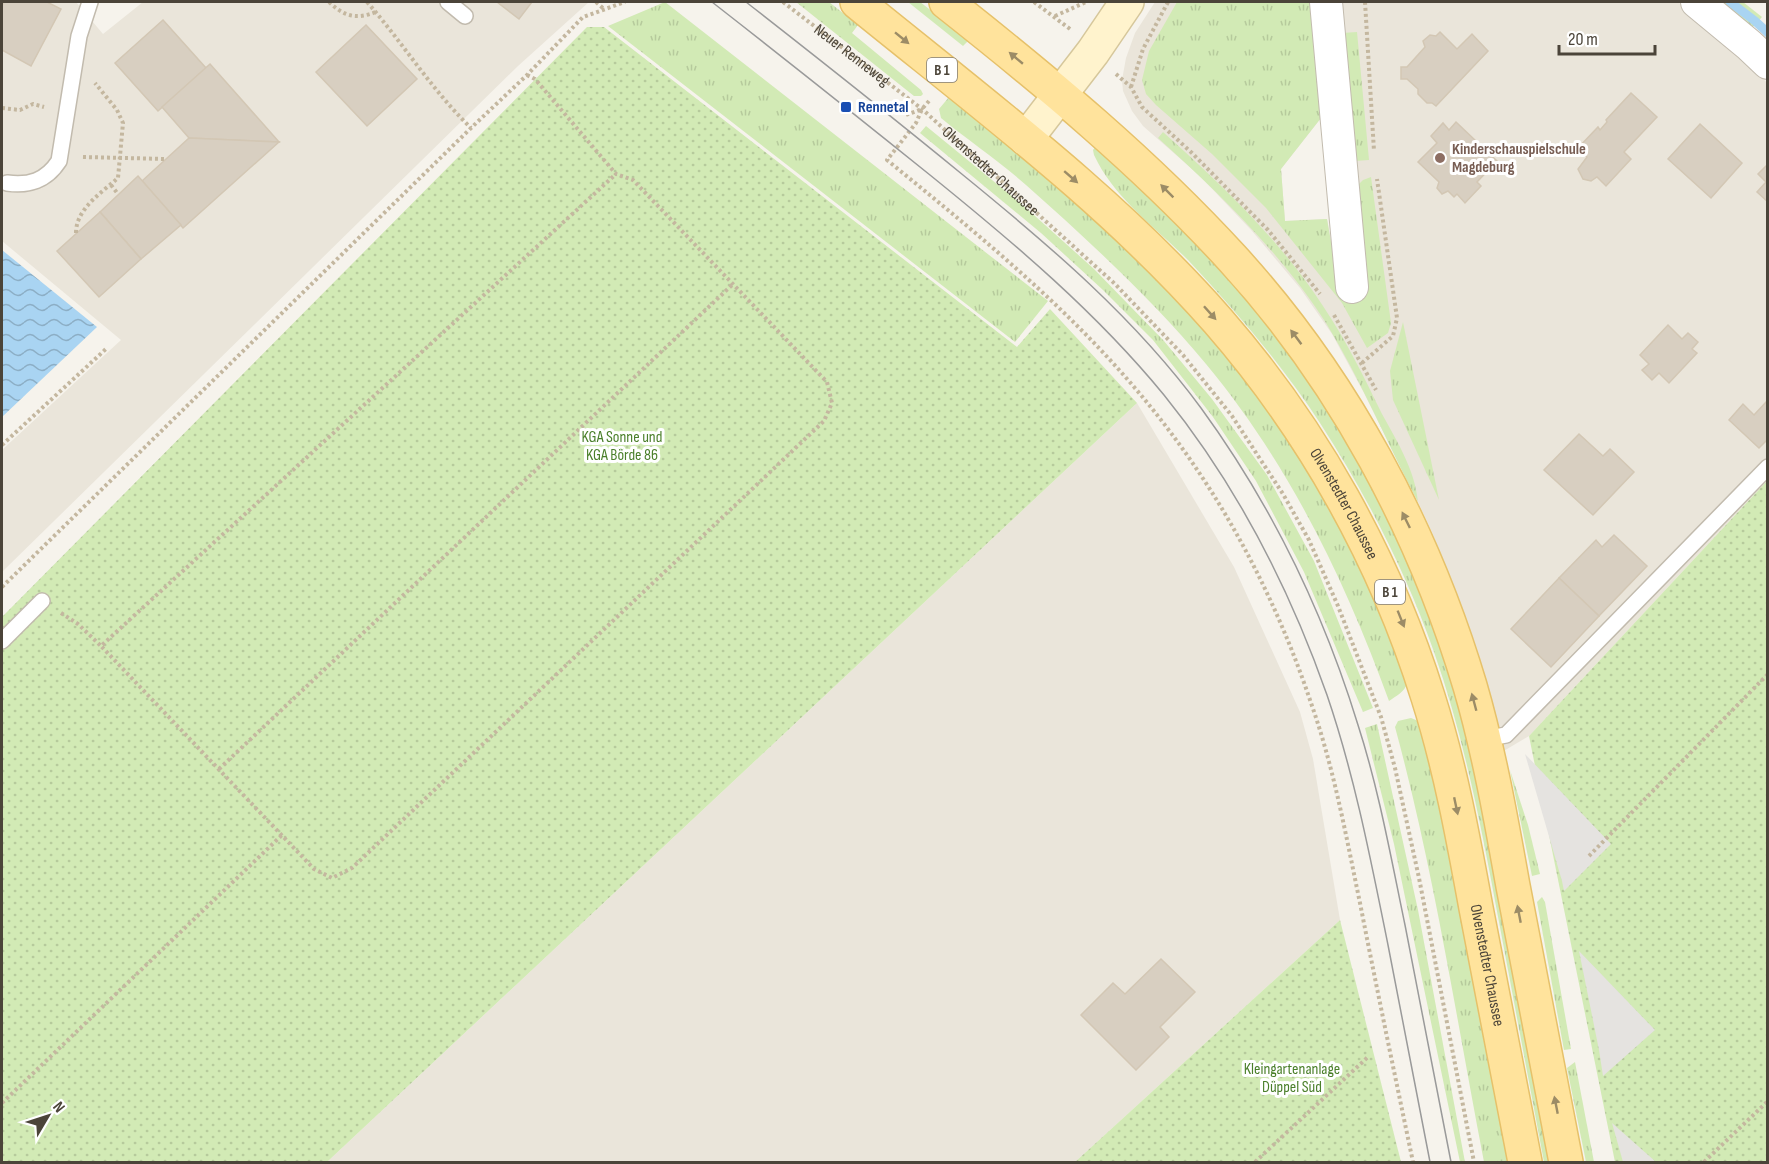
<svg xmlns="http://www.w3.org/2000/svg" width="1769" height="1164" font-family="'Sofia Sans Condensed',sans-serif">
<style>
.residential{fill:#eae5da}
.grass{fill:url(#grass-tufts)}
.park{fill:url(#park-dots)}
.parking{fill:#e5e3e0}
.water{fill:url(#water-waves)}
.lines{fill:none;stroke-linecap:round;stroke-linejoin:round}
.stream{stroke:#a9d4f2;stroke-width:9}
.building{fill:#d8cfc1;stroke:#d3c7b4;stroke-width:1.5}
.lane-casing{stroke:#c2bbae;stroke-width:18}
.street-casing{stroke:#c2bbae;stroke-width:34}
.secondary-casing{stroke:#d6c79b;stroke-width:36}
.primary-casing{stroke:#e6c16a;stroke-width:36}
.path{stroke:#c4b79f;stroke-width:4;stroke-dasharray:3 3;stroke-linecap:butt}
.lane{stroke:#fff;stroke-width:15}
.street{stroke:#fff;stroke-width:32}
.secondary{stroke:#fff3cd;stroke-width:33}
.primary{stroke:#ffe39c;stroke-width:33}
.tram{stroke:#9a9a9a;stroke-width:1.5}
.oneway{fill:#9c8c66}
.transit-dot{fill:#1a4fb4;stroke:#fff;stroke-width:2}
.education-dot{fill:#8d6e63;stroke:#fff;stroke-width:2}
.labels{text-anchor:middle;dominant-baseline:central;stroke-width:6;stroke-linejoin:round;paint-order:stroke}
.shield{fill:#fff;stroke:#817c74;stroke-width:1.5}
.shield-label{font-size:15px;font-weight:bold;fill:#4b4439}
.street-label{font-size:16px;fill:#4b4439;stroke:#fff}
.transit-label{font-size:16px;font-weight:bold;fill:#164399;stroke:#fff;text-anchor:start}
.education-label{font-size:16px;font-weight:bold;fill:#785e54;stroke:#fff;text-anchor:start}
.park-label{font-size:16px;fill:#4a7f2a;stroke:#fff}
</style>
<defs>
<pattern id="grass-tufts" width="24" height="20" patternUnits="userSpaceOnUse" patternTransform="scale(1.5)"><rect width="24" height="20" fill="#d2eab5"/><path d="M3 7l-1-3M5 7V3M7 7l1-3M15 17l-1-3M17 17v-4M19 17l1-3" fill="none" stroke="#b6ca9c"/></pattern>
<pattern id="park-dots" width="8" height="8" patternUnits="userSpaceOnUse" patternTransform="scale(1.5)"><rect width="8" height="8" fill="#d2eab5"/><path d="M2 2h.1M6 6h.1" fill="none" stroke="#b6ca9c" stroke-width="1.8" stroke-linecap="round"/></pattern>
<pattern id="water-waves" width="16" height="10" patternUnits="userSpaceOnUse" patternTransform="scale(1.5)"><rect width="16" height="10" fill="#a9d4f2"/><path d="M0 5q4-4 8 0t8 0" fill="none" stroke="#8caec5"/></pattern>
</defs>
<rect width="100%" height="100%" fill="#f6f3ec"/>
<g class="residential">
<path d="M2 2H76L103 34 143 2H589L518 66 2 572V450L121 340 2 241Z"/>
<path d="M1155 2H1310L1321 118 1281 169 1285 221 1327 219 1340 293 1338 2H1678L1725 37 1767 83V481L1529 736 1502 752 1500 736 1467 623 1432 532 1418 502 1364 393 1332 334 1300 288 1252 231 1200 176 1143 126 1132 111 1123 91 1122 80 1126 58 1135 33Z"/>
<path d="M1137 403 1234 567 1300 712 1313 759 1340 920 1075 1162H327Z"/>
</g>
<g class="grass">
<path d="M665 2 1048 301 1015 342 608 26Z"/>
<path d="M796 2H829L858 25 852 33 921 90 923 94 921 96H914Z"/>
<path d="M908 2H920L967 38 968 41 963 46Z"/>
<path d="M1177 2H1310L1321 118 1281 169 1285 221 1327 219 1340 293 1355 188 1363 180 1371 177 1391 323 1388 333 1367 348 1342 303 1266 208 1212 154 1156 105 1146 94 1142 80 1149 51Z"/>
<path d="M1717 2H1743L1762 17 1751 29Z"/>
<path d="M1357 32 1369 160 1355 161 1342 33Z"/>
<path d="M949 97C1022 158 1097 217 1164 285 1222 344 1272 411 1316 482 1354 545 1381 614 1407 683 1405 692 1396 696 1389 701 1345 580 1289 464 1206 364 1152 299 1089 241 1026 185 999 161 969 141 941 118L939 109Z"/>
<path d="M926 126 1025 207 1094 269 1164 341 1212 399 1267 475 1314 561 1373 708 1363 712 1304 572 1256 481 1213 417 1153 340 1103 290 1041 233 920 133Z"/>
<path d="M1163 132C1220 183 1281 241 1323 306 1346 340 1364 377 1382 414 1397 441 1415 470 1418 502 1387 443 1361 380 1326 323 1283 255 1217 191 1158 138Z"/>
<path d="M1096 146 1211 256 1282 340 1354 450 1415 570 1470 736 1553 1162H1544C1529 1082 1514 1002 1499 922 1482 831 1465 740 1434 652 1406 572 1366 494 1320 423 1282 365 1236 311 1188 260 1155 227 1114 198 1094 155L1093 150Z"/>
<path d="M1403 322 1439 500 1393 400 1390 371Z"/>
<path d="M1411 718 1416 720 1421 725 1445 823 1509 1162H1484C1456 1017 1434 870 1395 727L1398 721Z"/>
<path d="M1377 724 1418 910 1465 1162H1460L1394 844 1365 728Z"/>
<path d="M1510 770 1528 825 1540 874 1532 876Z"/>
<path d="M1542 897 1545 902 1571 1049 1564 1050 1537 902Z"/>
<path d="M1575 1062 1594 1162H1586L1567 1068Z"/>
</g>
<g class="park">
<path d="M587 27H604L1017 347 1050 309 1137 403 327 1162H2V617Z"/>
<path d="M1767 481V1162H1615L1529 736Z"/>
<path d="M1340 920 1401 1162H1075Z"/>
</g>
<g class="parking">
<path d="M1525 754 1611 844 1564 891 1562 881Z"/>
<path d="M1579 951 1655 1030 1603 1076 1599 1050Z"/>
<path d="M1612 1123 1656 1162H1623Z"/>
</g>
<path class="water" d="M2 250 97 327 2 417Z"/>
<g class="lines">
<path class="stream" d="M1730 2 1755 21 1768 33"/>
</g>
<g class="building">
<path d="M4 2H47L61 9 31 66 2 50V6Z"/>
<path d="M497 2H532L519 19Z"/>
<path d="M163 20 206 68 158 111 115 63Z"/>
<path d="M366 25 417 79 367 126 316 72Z"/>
<path d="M1440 32 1457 49 1472 34 1488 51 1436 106 1432 103H1427L1418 94V89L1407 79H1401V67H1407L1425 47 1423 41 1430 35 1436 36Z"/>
<path d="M210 64 279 142 189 138 162 107Z"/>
<path d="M1631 93 1657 117 1624 152 1631 159 1606 186 1597 177 1591 181 1583 179 1578 169 1587 157 1578 148 1598 127 1600 130 1607 122 1606 120Z"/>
<path d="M1456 122 1497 161 1477 182 1481 186 1465 203 1457 194 1454 197 1448 191 1442 194 1437 188 1439 182 1418 162 1437 143 1431 136 1443 123 1449 130Z"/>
<path d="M1700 124 1742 163 1711 198 1668 159Z"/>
<path d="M189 138 279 142 183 228 142 181Z"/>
<path d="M1768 164V202L1757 192 1766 182 1758 174Z"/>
<path d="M138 176 181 225 141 259 100 212Z"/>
<path d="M100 212 141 259 99 297 57 251Z"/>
<path d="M1668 325 1682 339 1688 333 1698 342 1692 349 1697 353 1669 383 1659 373 1652 380 1642 370 1649 364 1640 355Z"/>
<path d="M1768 400V439L1759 448 1729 420 1743 404 1754 415Z"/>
<path d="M1579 434 1603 456 1610 449 1634 472 1593 515 1544 470Z"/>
<path d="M1614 535 1647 566 1599 616 1559 578 1596 540 1602 547Z"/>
<path d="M1559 578 1599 616 1551 667 1511 629Z"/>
<path d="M1161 959 1195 992 1160 1027 1169 1037 1136 1070 1081 1015 1113 983 1125 994Z"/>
</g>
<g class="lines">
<defs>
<g id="lane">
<path d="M448 2 465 16"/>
<path d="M7 183C29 186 46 181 59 161L79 36 90 2"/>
<path d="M2 641 42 601"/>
<path d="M1484 739 1506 735 1768 467"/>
</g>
<g id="street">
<path d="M1326 2 1352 287"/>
<path d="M1697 2 1749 45 1768 63"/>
</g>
<path id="secondary" d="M1026 139 1093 52 1127 2"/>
<g id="primary">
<path id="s2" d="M857 2C981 103 1112 200 1218 321 1313 430 1385 559 1428 697 1450 766 1463 837 1476 908 1493 993 1509 1078 1525 1162"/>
<path d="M946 2C1046 81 1145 163 1232 258 1343 379 1423 529 1470 686 1489 751 1501 819 1513 886 1531 978 1549 1070 1566 1162"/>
</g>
</defs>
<use href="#lane" class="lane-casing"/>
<use href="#street" class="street-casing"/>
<use href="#secondary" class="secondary-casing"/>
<use href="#primary" class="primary-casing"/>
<g class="path">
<path d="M329 2C344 16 355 20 376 12"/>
<path d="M367 2C403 43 431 89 471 128"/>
<path d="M596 2 604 9"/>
<path id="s1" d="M783 2 922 109 1115 284 1183 355 1232 416 1283 494 1309 540 1338 606 1381 717 1395 768 1419 878 1474 1162"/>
<path d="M1034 2 1070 29"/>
<path d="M1365 2 1374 151"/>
<path d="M1055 16 1086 2"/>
<path d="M1116 74 1131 87 1142 107 1192 153 1268 230 1320 294"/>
<path d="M527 75 535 79 616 174 633 180 827 382 832 403 824 421 352 868 332 878 314 869 101 646 616 174"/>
<path d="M1131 87 1143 49 1168 2"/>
<path d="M929 101 922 109 916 123 887 160C991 245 1090 325 1171 433 1232 514 1279 607 1311 703 1334 768 1346 836 1360 903 1377 990 1395 1076 1413 1162"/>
<path d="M2 108 20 110 33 104 44 107"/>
<path d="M906 115 922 109"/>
<path d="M83 157 166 159"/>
<path d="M111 185 118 194"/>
<path d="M76 233C76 209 101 193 118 178L123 123 117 110 95 83"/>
<path d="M1334 315 1376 390"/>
<path d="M1362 363 1393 336 1397 318 1377 179"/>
<path d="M2 445 107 348"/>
<path d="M2 587 471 128 527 75 583 17 625 2"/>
<path d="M61 613 78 624 101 646"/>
<path d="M219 769 732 285"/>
<path d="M1589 856 1768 674"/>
<path d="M2 1103 282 835"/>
<path d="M1255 1162 1369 1056"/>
<path d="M1704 1162 1768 1101"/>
</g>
<use href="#lane" class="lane"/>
<use href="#street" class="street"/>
<use href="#secondary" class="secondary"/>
<use href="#primary" class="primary"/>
<g class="tram">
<path d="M712 2C785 59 858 117 930 175 1014 243 1096 312 1164 395 1236 484 1289 587 1327 695 1355 777 1371 861 1388 945 1402 1017 1416 1090 1430 1162"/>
<path d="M746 2C819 59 891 116 963 175 1049 245 1135 318 1201 408 1271 504 1323 611 1358 725 1379 790 1391 858 1405 925 1420 1004 1436 1083 1451 1162"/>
</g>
</g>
<defs><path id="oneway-solid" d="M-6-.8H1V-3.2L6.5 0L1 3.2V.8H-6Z" transform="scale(1.5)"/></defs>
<g class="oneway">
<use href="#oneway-solid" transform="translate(902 38) rotate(39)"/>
<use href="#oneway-solid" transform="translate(1016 58) rotate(-140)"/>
<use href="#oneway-solid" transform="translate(1071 177) rotate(41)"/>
<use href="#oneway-solid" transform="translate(1167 191) rotate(-135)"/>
<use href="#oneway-solid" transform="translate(1210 313) rotate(48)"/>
<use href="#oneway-solid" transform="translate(1296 337) rotate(-127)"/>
<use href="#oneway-solid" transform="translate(1406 520) rotate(-116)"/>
<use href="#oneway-solid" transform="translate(1401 619) rotate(68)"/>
<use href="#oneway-solid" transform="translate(1474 702) rotate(-105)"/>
<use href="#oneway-solid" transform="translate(1456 806) rotate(78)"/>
<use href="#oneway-solid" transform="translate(1519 914) rotate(-101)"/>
<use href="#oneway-solid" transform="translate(1556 1105) rotate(-101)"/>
</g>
<rect class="transit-dot" x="840" y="101" width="12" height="12" rx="3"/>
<circle class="education-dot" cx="1440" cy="158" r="6"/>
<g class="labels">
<g class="shield">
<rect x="927" y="58" width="30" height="24" rx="4.5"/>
<rect x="1375" y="580" width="30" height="24" rx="4.5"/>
</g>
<g class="shield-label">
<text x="942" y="70">B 1</text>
<text x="1390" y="592">B 1</text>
</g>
<g class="street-label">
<text stroke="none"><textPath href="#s1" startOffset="87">Neuer Renneweg</textPath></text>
<text stroke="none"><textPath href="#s1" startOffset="268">Olvenstedter Chaussee</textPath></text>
<text stroke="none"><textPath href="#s2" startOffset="705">Olvenstedter Chaussee</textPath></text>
<text stroke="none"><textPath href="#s2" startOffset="1191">Olvenstedter Chaussee</textPath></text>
</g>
<g class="transit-label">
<text x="858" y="107">Rennetal</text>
</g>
<g class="education-label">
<text x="1452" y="149">Kinderschauspielschule<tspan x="1452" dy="18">Magdeburg</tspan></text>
</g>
<g class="park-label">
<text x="622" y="437">KGA Sonne und<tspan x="622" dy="18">KGA Börde 86</tspan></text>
<text x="1292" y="1069">Kleingartenanlage<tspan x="1292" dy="18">Düppel Süd</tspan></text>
</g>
</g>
<rect width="1769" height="1164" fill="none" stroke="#4b4439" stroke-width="6"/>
<g transform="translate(48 1116) rotate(51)" stroke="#ffffff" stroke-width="4.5" paint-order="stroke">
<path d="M0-4.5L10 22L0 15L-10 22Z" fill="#4b4439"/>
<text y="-9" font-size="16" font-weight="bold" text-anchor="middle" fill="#4b4439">N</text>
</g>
<path d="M1559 45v9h96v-9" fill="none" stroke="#4b4439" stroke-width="3"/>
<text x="1568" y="45" font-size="18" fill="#4b4439" stroke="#ffffff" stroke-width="4.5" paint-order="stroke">20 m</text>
</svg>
